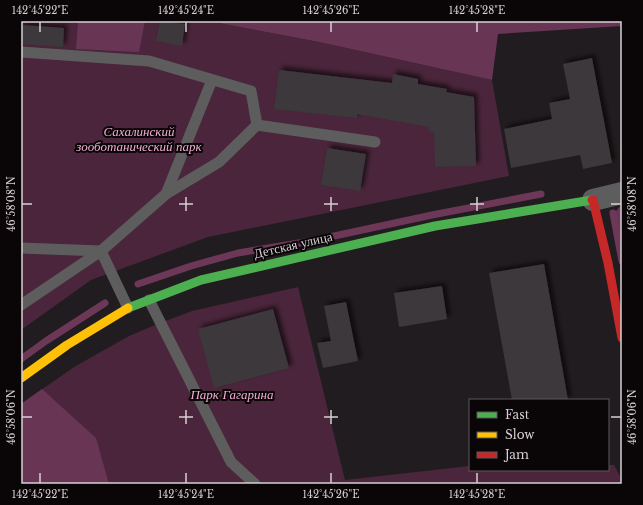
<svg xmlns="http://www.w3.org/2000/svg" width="643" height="505" font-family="'Libre Baskerville',serif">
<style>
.green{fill:#4a253b}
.forest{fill:#693555}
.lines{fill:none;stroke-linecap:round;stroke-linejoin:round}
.stream{stroke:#6d3858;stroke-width:7}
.building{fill:#3c383a;filter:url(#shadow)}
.lane{stroke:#5d5d5d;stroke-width:11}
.street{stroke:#5d5d5d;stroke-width:22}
.fast{stroke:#4caf50;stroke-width:9}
.slow{stroke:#ffc107;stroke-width:9}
.jam{stroke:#c62828;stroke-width:9}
.ticks{fill:none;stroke:#d7d0d4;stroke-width:1.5}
.labels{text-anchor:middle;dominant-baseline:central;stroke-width:4;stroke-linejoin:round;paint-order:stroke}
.park-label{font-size:13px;font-style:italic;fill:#f5acd5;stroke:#0a0608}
.street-label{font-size:13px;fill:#d7d0d4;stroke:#0a0608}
.neatline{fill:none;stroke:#d7d0d4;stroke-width:1.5}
.ticks-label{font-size:10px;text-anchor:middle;fill:#d7d0d4}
</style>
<defs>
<filter id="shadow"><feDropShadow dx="3.5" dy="-3.5" stdDeviation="2" flood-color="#0009"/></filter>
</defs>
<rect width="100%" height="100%" fill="#211c1f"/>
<g class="green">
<path d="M21 21H208L319 42 492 80 509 176 208 237 91 280 21 330Z"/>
<path d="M298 287 345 480 469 466H470V470H608V465H614L622 480V484H21V404L74 367 129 336 160 323 192 311Z"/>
</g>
<g class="forest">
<path d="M66 21H145L139 52 76 49 78 22Z"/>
<path d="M208 21H622V26L498 34 492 80 319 42Z"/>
<path d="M622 204V258L619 239 616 211Z"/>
<path d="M42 389 96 438 109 484H21V404Z"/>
</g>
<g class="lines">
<g class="stream">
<path d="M613 213 622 261"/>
<path d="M138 284 191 266 238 253 311 241 432 215 541 194"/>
<path d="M21 359 46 341 105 303"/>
</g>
</g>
<g class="building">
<path d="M160 21 185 24 182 46 156 41Z"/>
<path d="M21 25 64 28 63 47 21 44Z"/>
<path d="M592 58 612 163 583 169 580 155 511 168 504 129 552 119 549 103 570 99 563 64Z"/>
<path d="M279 70 392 83 393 74 418 79V84L447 89 446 92 474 97 476 166 435 167 434 132 428 131 429 127 357 114V118L274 109Z"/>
<path d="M327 148 366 154 360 191 321 185Z"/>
<path d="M544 264 568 400H512L489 273Z"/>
<path d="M442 286 447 319 399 327 394 293Z"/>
<path d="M346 302 358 361 323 368 317 343 331 341 324 306Z"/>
<path d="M273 309 289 368 214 388 198 329Z"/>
</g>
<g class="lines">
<g class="lane">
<path d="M21 52 149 61 251 91 257 125"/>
<path d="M166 194 212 80"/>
<path d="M21 248 101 251"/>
<path d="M101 251 128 308"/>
<path d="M149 300 231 462 255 484"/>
<path d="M21 305 101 251 166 194 219 162 257 125 375 142"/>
</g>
<path class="street" d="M593 200 622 193"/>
<path class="fast" d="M128 308 201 280 435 226 592 200"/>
<path class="slow" d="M21 378 67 345 128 308"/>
<path class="jam" d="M592 200H593L608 263 622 338"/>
</g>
<path class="ticks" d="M40 22V32M186 22V32M331 22V32M477 22V32M186 197V211M331 197V211M477 197V211M22 204H32M179 204H193M324 204H338M470 204H484M611 204H621M186 410V424M331 410V424M22 417H32M179 417H193M324 417H338M611 417H621M40 473V483M186 473V483M331 473V483M477 473V483"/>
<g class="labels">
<g class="park-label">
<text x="139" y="131">Сахалинский<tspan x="139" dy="15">зооботанический парк</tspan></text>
<text x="232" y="394">Парк Гагарина</text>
</g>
<g class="street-label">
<text transform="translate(293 245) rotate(-13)">Детская улица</text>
</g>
</g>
<rect width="643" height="505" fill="none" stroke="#0a0608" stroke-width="44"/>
<rect x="469" y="399" width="140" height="72" fill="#0a0608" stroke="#5c575a"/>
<rect x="477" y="412" width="20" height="6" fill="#4caf50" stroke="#5c575a"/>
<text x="505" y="419" font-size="12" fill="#d7d0d4">Fast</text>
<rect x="477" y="432" width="20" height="6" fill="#ffc107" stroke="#5c575a"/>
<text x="505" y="439" font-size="12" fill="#d7d0d4">Slow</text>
<rect x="477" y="452" width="20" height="6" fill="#c62828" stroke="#5c575a"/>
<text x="505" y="459" font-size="12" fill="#d7d0d4">Jam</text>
<rect x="22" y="22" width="599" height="461" class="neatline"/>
<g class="ticks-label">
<text x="40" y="14">142°45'22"E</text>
<text x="186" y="14">142°45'24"E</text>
<text x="331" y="14">142°45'26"E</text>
<text x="477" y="14">142°45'28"E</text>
<text transform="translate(11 204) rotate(-90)" y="4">46°58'08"N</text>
<text transform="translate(632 204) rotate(-90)" y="4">46°58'08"N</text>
<text transform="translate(11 417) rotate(-90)" y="4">46°58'06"N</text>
<text transform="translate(632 417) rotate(-90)" y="4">46°58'06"N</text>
<text x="40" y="498">142°45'22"E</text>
<text x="186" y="498">142°45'24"E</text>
<text x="331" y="498">142°45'26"E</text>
<text x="477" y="498">142°45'28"E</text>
</g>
</svg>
